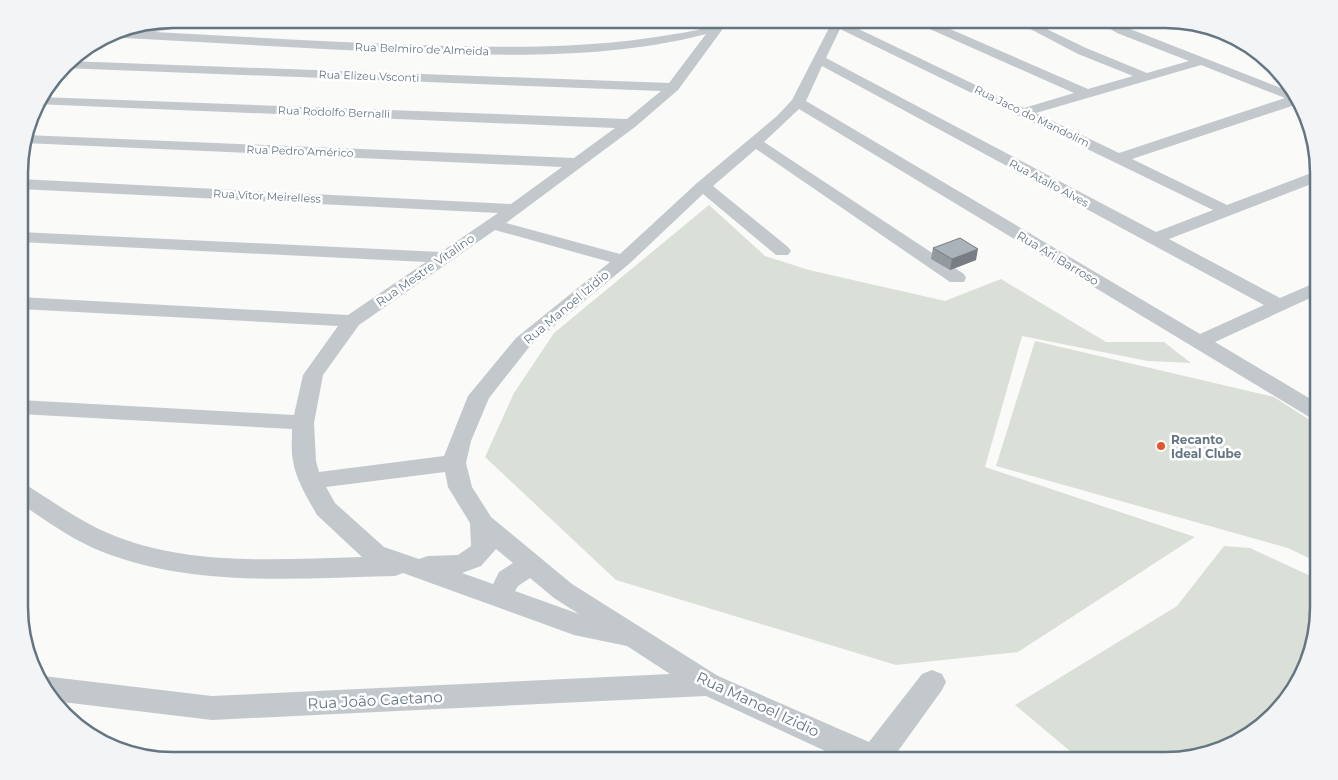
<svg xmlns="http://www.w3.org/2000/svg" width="1338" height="780" font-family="Montserrat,sans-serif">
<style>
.green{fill:#dadfd7}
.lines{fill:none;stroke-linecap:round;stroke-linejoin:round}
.minor{fill:#c3c8cc;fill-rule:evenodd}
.wall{fill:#929a9f}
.shaded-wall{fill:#777d82}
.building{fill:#aab3b9;stroke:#777d82}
.poi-dot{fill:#e4572e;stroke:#fff;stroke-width:2}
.labels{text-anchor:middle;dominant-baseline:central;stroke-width:5;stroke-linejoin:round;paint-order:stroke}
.far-street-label{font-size:11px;fill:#657683;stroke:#fff}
.street-label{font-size:12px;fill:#657683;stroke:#fff}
.poi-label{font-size:12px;font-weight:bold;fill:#657683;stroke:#fff;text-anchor:start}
.near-street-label{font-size:15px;fill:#657683;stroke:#fff}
.rim{fill:none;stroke:#657683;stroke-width:2.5}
</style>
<rect width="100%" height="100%" fill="#fafaf8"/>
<g class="green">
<path d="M709 205 765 256 809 270 945 301 1001 279 1106 342H1164L1191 363 1148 361 1022 336 985 467 1195 537 1018 652 896 665 616 580 485 457 514 393 554 333Z"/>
<path d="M1035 341 1274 397 1319 426V563L1288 548 996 466Z"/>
<path d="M1224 546 1250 548 1319 580V617L1299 685 1243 741 1175 761H1082L1015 705 1177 606Z"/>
</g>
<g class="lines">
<g class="minor">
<path d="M189 19H214L208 23 155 32C243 37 332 42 420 45 503 48 586 49 669 35 683 32 709 31 718 19H730L678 90 635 127 506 223 620 254 697 183 777 116 792 100 830 26 792 23 786 19H845L844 22 1024 108 1074 93 914 22 912 19H927L1088 89 1133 76 1078 54 1011 19H1026L1086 48 1147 73 1189 61 1117 33 1094 19H1109L1125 27 1299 95 1301 103 1132 159 1227 205 1319 170V181L1169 239 1280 298 1319 281V294L1215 342 1319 404V420L1311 418 799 109 764 142 964 274 966 278 964 282H950L756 149 713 186 788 247 791 251 788 255H776L703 194 629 264 530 346 489 398 471 441 466 463 472 487 491 517 572 584 718 676 869 742 922 674 932 670 942 674 946 682 942 690 893 758 894 761H847L706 696 212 720 54 701 45 693 39 677 43 676 212 696 670 674 627 646 574 635 403 573 395 576C294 578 186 589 91 547 66 535 43 519 20 503V484L28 486C55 503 81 522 110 534 189 567 279 559 362 557L317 515C308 499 296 480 293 461 291 451 292 440 292 429L20 414V400L294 415 303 375 338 326 20 309V297L348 315 426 262 20 242V232L441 252 498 213 20 189V179L511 204 562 167 24 143 26 135 574 158 615 128 35 104 40 97 627 119 661 91 62 68 68 61 669 83 706 34C614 58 518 56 423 53 324 50 224 43 124 38L98 41 110 33ZM840 29 1213 210 1156 232 826 58ZM1201 65 1285 98 1119 153 1036 113ZM822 66 1264 305 1200 334 806 101ZM495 230 610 262 516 338 468 396 444 456 319 472 316 461 314 423 323 375 359 325ZM445 472 448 487 470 523 471 546 458 555 428 556 419 559 384 547 335 503 326 487ZM496 549 513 563 499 572 493 584 462 573 481 566ZM530 578 554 598 579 614 515 591 518 586Z"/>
<path d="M405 19H604L598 23 512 27 411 23Z"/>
<path d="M1205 29 1243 39 1250 47H1243L1206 34Z"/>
</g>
</g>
<path class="wall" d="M933 248 976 260 950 270 931 259Z"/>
<path class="shaded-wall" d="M978 249 976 260 950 270 952 259Z"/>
<path class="building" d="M960 238 978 249 952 259 933 248Z"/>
<circle class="poi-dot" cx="1161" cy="446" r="5"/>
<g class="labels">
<g class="far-street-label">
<text transform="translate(422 49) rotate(2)">Rua Belmiro de Almeida</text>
<text transform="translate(369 76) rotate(2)">Rua Elizeu Vsconti</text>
<text transform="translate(334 112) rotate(2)">Rua Rodolfo Bernalli</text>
<text transform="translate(1032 116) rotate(26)">Rua Jaco do Mandolim</text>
<text transform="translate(300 151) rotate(2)">Rua Pedro Américo</text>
<text transform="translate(1049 183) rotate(28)">Rua Atalfo Alves</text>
<text transform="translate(267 196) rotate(3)">Rua Vitor Meirelless</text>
</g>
<g class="street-label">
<text transform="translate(1058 258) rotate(31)">Rua Ari Barroso</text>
<text transform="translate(425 270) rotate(-35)">Rua Mestre Vitalino</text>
<text transform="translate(566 307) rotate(-40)">Rua Manoel Izidio</text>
</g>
<g class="poi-label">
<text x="1171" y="439">Recanto<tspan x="1171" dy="14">Ideal Clube</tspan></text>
</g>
<g class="near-street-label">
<text transform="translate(375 700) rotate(-3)">Rua João Caetano</text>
<text transform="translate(758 704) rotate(25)">Rua Manoel Izidio</text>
</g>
</g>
<path d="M0 0H1338V780H0ZM173 28H1165A145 145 0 0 1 1310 173V607A145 145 0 0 1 1165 752H173A145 145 0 0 1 28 607V173A145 145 0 0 1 173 28Z" fill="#f3f4f5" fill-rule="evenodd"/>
<path class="rim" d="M173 28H1165A145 145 0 0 1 1310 173V607A145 145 0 0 1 1165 752H173A145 145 0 0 1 28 607V173A145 145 0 0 1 173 28Z"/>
</svg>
